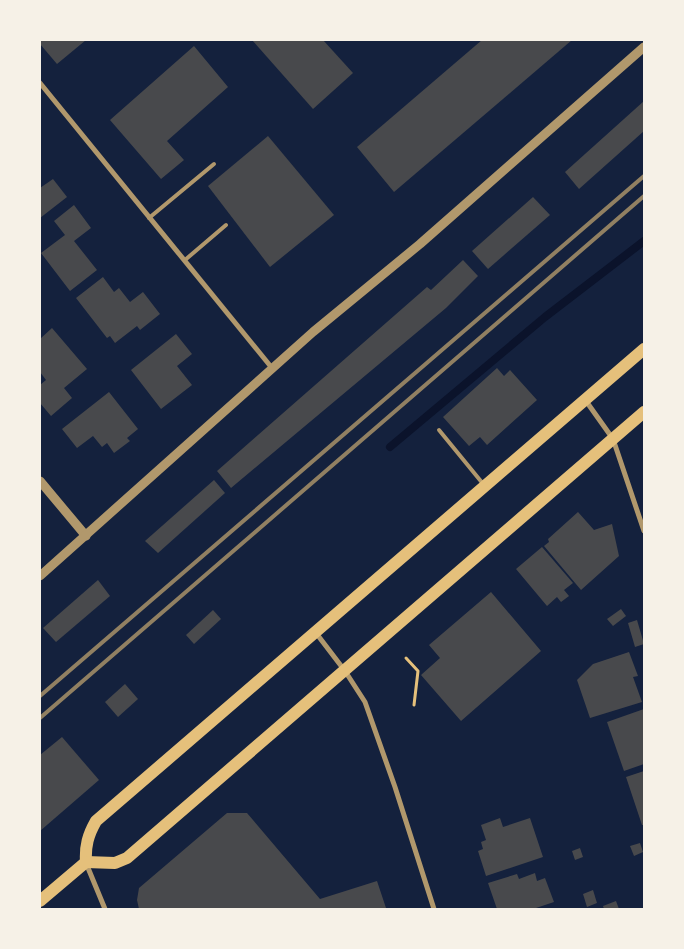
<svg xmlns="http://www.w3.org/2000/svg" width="684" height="949" font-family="Overpass,sans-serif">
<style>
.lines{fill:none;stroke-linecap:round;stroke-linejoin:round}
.stream{stroke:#0b132b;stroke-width:8}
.building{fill:#48494c}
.path{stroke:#e5c07b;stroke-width:3}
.service{stroke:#b1986c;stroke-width:4}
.minor{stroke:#b1986c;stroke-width:5}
.tertiary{stroke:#b1986c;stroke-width:9}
.primary{stroke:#e5c07b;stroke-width:12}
.rail{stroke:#918062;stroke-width:4}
</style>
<rect width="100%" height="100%" fill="#14213d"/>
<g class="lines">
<path class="stream" d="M390 447 545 317 644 241"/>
</g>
<g class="building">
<path d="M41 40H86L57 64 40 44Z"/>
<path d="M252 40H323L353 73 313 109Z"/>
<path d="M482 40H572L394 192 357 147Z"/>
<path d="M194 46 228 87 167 141 184 160 161 179 110 120Z"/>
<path d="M644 101V131L579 189 565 172Z"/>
<path d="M268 136 334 215 270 267 208 186Z"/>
<path d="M53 179 67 197 40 218V188Z"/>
<path d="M533 197 550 215 488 269 472 251Z"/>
<path d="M74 205 91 228 74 241 97 270 70 291 41 253 65 235 54 221Z"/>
<path d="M463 260 478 276 446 308 231 488 217 471 427 287 431 290Z"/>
<path d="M103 277 114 292 119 288 130 302 143 292 160 314 140 330 137 326 115 343 110 336 107 338 76 298Z"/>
<path d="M52 328 87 369 64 388 72 398 51 416 40 403V385L46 380 40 372V339Z"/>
<path d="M176 334 192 354 177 366 192 385 161 409 131 370Z"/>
<path d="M497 368 504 376 510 370 537 400 487 445 480 437 469 446 443 417Z"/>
<path d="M109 392 138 429 127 438 130 441 114 453 107 443 102 447 93 436 77 448 62 429Z"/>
<path d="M214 480 225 493 158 553 145 541Z"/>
<path d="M578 512 594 530 612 524 619 556 581 590 544 546 549 542 548 539Z"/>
<path d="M542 547 573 583 564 590 569 596 561 602 557 597 547 606 516 569Z"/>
<path d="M98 580 110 596 56 642 43 628Z"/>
<path d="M491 592 541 651 461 721 421 675 440 658 429 645Z"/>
<path d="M621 609 626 616 613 626 607 619Z"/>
<path d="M213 610 221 619 194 644 186 635Z"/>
<path d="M637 620 644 644 635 647 628 623Z"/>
<path d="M629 652 638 676 633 677 642 702 590 718 577 680 593 664Z"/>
<path d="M125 684 138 699 118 717 105 702Z"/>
<path d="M644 709V764L624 771 607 722Z"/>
<path d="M62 737 99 780 40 831V755Z"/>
<path d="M644 771V825H642L626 777Z"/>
<path d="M227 813H247L320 899 377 881 386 908 139 909 137 900 139 888Z"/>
<path d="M500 818 503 827 530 818 543 857 486 876 478 851 483 849 481 842 486 840 481 825Z"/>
<path d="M640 843 643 852 634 856 630 846Z"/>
<path d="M580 848 583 857 575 860 572 851Z"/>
<path d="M535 873 537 881 545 878 554 902 533 909H497L488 883 517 874 519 879Z"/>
<path d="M593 890 597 903 587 907 583 894Z"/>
<path d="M616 901 619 909H604L603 906Z"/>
</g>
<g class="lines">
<path class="path" d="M406 658 418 671 414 705"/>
<g class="service">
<path d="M149 218 214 164"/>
<path d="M185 260 226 225"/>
<path d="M439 430 484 485"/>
</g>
<g class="minor">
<path d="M40 83 272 368"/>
<path d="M586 401 613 439 644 531"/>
<path d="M316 633 345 671 365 702 395 787 434 909"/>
<path d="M86 863 105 909"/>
</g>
<g class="tertiary">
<path d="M40 481 86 536"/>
<path d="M40 576 313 332 420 244 644 47"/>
</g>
<g class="primary">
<path d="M86 862C85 846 88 835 96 821L644 349"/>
<path d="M86 862 115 863 127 858 644 412"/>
<path d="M40 901 86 862"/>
</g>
<g class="rail">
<path d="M40 696 644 176"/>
<path d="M40 718 644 196"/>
</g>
</g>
<rect width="684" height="949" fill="none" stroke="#f6f1e7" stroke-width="82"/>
</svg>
